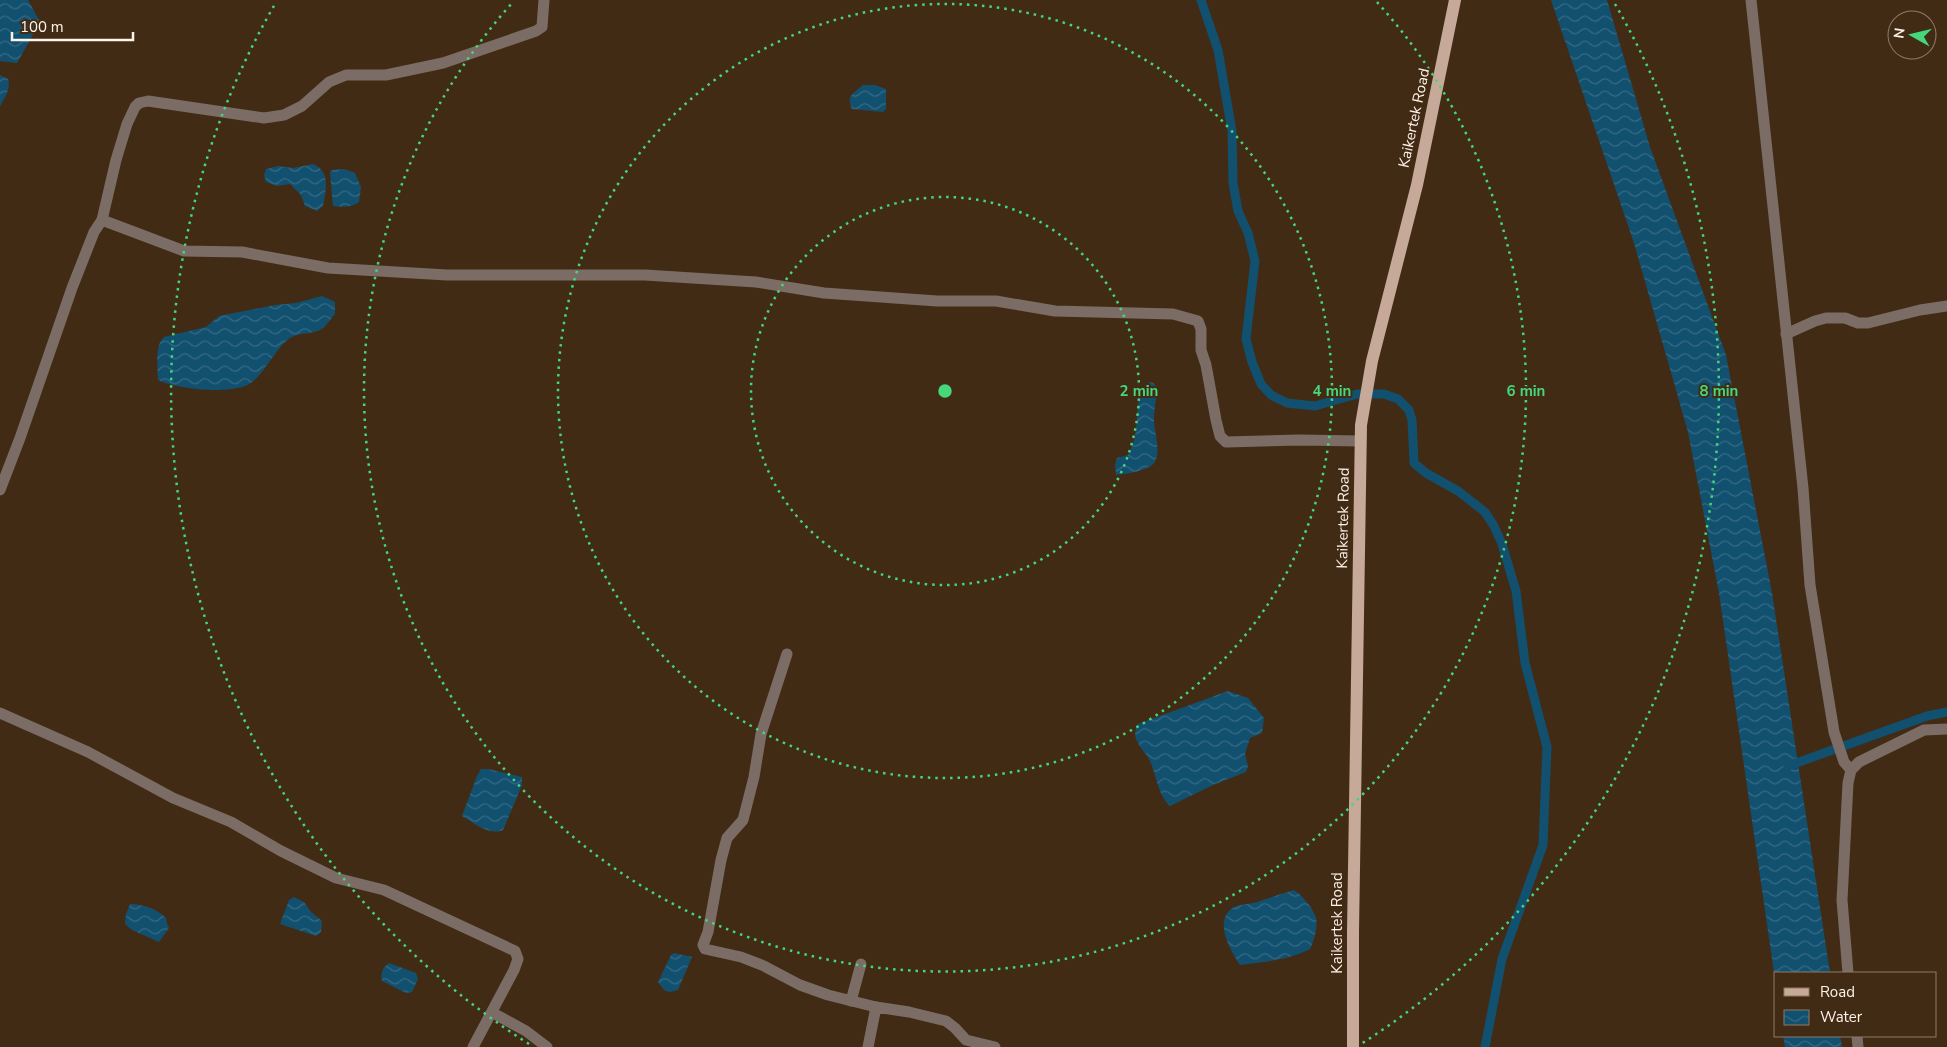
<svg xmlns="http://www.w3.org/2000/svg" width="1947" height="1047" font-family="'Nunito Sans',sans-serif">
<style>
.water{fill:url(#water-waves)}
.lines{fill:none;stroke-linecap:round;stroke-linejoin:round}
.canal{stroke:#12506f;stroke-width:9}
.minor{stroke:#7b6d65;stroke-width:11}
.major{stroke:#c6a998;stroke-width:12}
.ring{fill:none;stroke:#45d77a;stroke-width:2.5;stroke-dasharray:2.5 5}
.labels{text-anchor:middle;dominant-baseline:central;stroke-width:4;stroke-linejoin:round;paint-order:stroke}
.street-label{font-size:15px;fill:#fff2e8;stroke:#422b15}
.centre{fill:#45d77a;stroke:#422b15;stroke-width:2.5}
.ring-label{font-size:15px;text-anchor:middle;font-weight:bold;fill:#45d77a;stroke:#422b15;stroke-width:4;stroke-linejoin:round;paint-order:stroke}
</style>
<defs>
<pattern id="water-waves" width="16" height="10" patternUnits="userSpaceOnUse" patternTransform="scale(1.25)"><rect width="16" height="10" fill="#12506f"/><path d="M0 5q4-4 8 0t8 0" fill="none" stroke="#366a84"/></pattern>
</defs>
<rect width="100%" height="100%" fill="#422b15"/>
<g class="water">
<path d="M0 0H28L39 20 35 31 17 63 0 61Z"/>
<path d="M1551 0H1607L1650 147 1726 355 1772 593 1830 973H1776V986L1719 593 1688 432 1634 243Z"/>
<path d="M0 75 8 79C11 89 5 97 0 106Z"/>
<path d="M863 85H875L886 89V109L883 112 852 109C846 95 853 94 863 85Z"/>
<path d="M313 164C331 171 326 191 323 206L317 211 305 206 301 195 290 184 277 186 266 182 264 175 266 169 278 166 293 168Z"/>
<path d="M344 169 355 173 361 187 359 202C351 208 343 207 333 206L330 172 332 170Z"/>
<path d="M322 296 335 302V314C331 318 327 325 323 328 314 335 298 332 290 338 274 350 267 370 252 382 237 396 175 389 158 380 158 368 154 346 164 337L206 327 219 316 275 305 296 303Z"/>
<path d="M1149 382 1153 383 1158 388C1156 398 1154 409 1154 420 1154 432 1162 452 1154 463 1148 471 1125 474 1116 475L1115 465 1117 458 1128 455C1130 450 1133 445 1134 440 1140 421 1133 396 1149 382Z"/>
<path d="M1228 691 1248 698 1264 718 1262 733 1250 738 1245 754 1248 766 1246 772 1213 785 1170 806C1157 794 1157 775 1149 759 1145 752 1139 747 1136 739 1134 733 1136 729 1138 724Z"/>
<path d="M481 769H488L522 777V785L503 830C489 836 474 823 462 816L477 776Z"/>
<path d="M1294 890C1302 895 1313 908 1316 918 1318 928 1314 940 1310 949 1289 960 1263 962 1240 965 1231 951 1212 920 1234 907 1241 904 1250 904 1257 902 1269 898 1281 894 1294 890Z"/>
<path d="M294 897 304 902 311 912 322 921 321 932 316 936 280 924 289 900Z"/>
<path d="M130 904C143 904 157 909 166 918L167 923 169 928 159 942 132 930 125 924 126 914Z"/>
<path d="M674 953 692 957 678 990 670 992 664 990 658 982 671 955Z"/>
<path d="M389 963 416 973 418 979 412 992 406 993 382 981C380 973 383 967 389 963Z"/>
<path d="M1783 1036H1840L1842 1047H1785Z"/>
</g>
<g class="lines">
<g class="canal">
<path d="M1201 0 1218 50 1232 131 1233 183 1238 211 1248 233 1255 261 1246 339 1252 362 1261 384 1271 395 1287 403 1315 406 1357 394H1384L1398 399 1409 410 1412 420 1414 463 1426 473 1458 491 1485 512 1494 526 1502 544 1516 591 1525 663 1547 747 1543 845 1502 959 1485 1047"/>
<path d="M1788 766 1927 716 1947 712"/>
</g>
<g class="minor">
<path d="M1751 0 1803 488 1810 585 1834 732 1844 762 1851 770"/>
<path d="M102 220 184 251 242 252 328 268 447 275H645L756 282 824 293 937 301H996L1055 311 1173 314 1198 321 1201 329V350L1206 365 1216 420 1220 436 1226 442 1299 440 1360 441"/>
<path d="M1786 334 1815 321 1826 318H1845L1858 323H1868L1920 310 1947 306"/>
<path d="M0 490 20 438 72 288 94 232 102 220 116 160 127 124 135 107 139 103 148 101 264 118 284 115 302 106 329 82 346 75H386L443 63 536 31 542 27 544 0"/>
<path d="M787 654 761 734 754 777 743 820 727 838 721 860 708 932 703 945 705 949 741 957 764 966 800 985 828 995 876 1007"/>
<path d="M0 713 88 752 173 798 231 822 281 851 336 878 384 890 515 951 518 959 514 970 473 1047"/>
<path d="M1848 973 1842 900 1848 783 1851 770 1859 762 1924 730 1947 729"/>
<path d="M851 1001 861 964"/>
<path d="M493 1013 526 1031 547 1047"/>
<path d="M1857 1036 1858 1047"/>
<path d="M868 1047 876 1007 909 1012 946 1021 955 1028 966 1040 995 1047"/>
</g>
<path class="major" d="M1353 1047V932L1361 425 1372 361 1417 185 1455 0"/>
</g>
<g class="ring">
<circle cx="945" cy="391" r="194"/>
<circle cx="945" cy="391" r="387"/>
<path d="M1377 2A581 581 0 1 1 513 2"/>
<path d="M529 1044A774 774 0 0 1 275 4M1615 4A774 774 0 0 1 1361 1044"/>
</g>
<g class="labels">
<g class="street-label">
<text transform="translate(1414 118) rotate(-78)">Kaikertek Road</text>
<text transform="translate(1343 518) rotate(-89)">Kaikertek Road</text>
<text transform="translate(1337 923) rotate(-90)">Kaikertek Road</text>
</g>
</g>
<circle cx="945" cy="391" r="8" class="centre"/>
<g class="ring-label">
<text x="1139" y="396">2 min</text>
<text x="1332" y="396">4 min</text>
<text x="1526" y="396">6 min</text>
<text x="1719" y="396">8 min</text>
</g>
<rect x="1774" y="972" width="162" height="65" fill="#422b15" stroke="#8e7b69"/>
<rect x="1784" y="988" width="25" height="8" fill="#c6a998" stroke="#8e7b69"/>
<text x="1820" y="997" font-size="15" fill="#fff2e8">Road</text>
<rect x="1784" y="1010" width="25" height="15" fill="url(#water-waves)" stroke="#8e7b69"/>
<text x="1820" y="1022" font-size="15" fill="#fff2e8">Water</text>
<g transform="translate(1912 35) rotate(278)"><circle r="24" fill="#422b15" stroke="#8e7b69"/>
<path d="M0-4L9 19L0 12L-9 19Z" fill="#45d77a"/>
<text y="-8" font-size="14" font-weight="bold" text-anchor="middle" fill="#fff2e8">N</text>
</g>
<path d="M12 32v8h121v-8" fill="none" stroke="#fff2e8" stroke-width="2.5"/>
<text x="20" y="32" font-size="15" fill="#fff2e8" stroke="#422b15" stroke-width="4" paint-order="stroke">100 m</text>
</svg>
